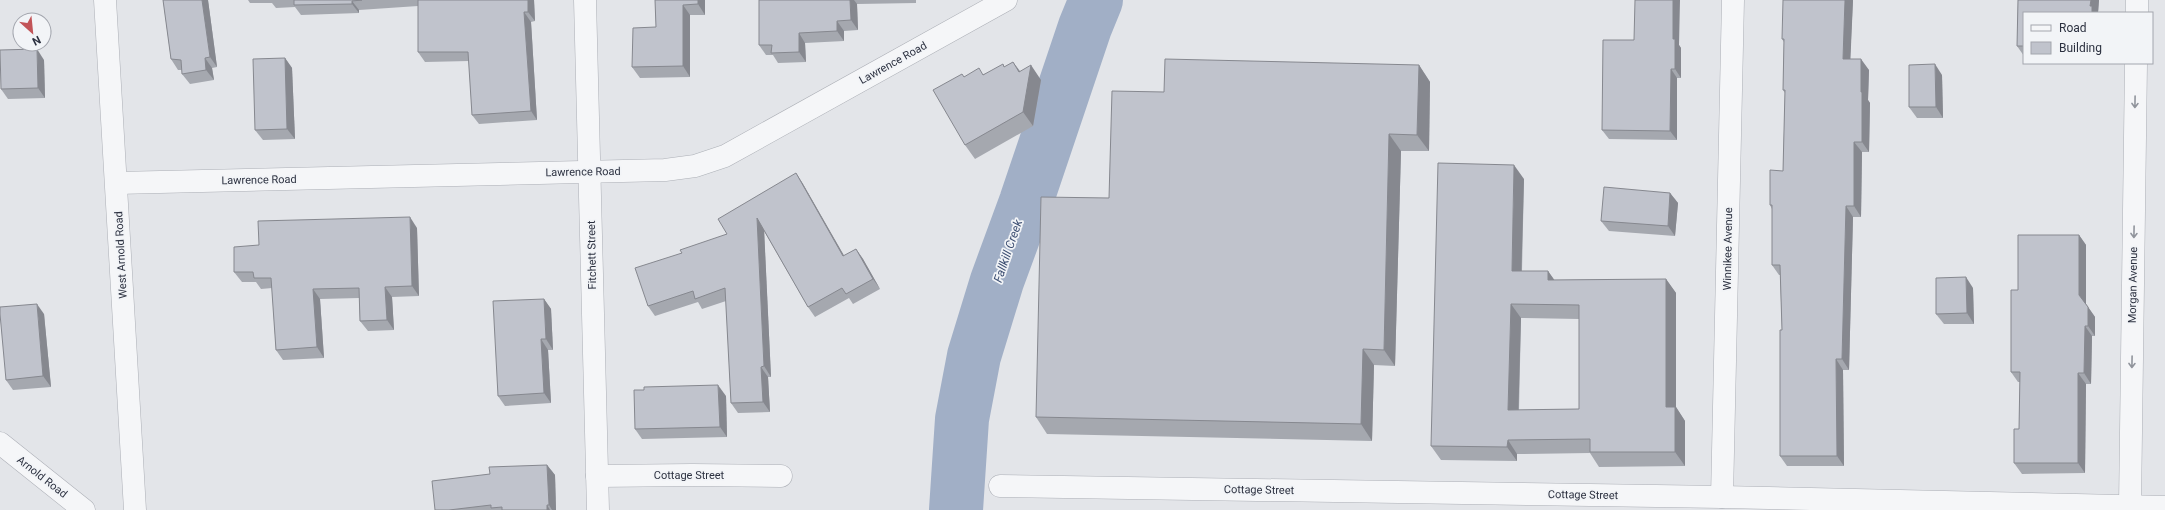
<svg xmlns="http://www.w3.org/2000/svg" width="2165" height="510" font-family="Roboto,sans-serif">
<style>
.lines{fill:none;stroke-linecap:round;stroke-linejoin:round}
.river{stroke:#a1afc6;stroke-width:54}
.minor-casing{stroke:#acafb6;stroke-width:23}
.minor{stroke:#f5f6f8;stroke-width:22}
.wall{fill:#a5a8af;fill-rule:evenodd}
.shaded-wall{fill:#86888f}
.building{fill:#c0c3cc;stroke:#86888f;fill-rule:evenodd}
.oneway{stroke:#90949c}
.labels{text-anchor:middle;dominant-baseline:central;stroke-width:3.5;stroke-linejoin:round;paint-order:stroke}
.street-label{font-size:11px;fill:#2c3140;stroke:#f2f4f7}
.water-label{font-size:12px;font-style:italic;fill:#3a4c70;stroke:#f2f4f7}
</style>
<rect width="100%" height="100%" fill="#e3e5e9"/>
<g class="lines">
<path class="river" d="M956 510 962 419 974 356 997 281 1026 202 1085 27 1096 0"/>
<defs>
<g id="minor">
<path d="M105 0 135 510"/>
<path d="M585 0 598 510"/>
<path d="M2137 13V0"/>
<path d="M117 183 665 170 695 166 725 156 1006 0"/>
<path d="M0 443 84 510"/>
<path d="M597 476 692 475 781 476"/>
<path d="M1000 486 1722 497 2165 507"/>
<path d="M1722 497 1733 0"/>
<path d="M2130 506 2136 63"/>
</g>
</defs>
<use href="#minor" class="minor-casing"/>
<use href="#minor" class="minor"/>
</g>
<g class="wall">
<path d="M163 0H208L217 67 212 68 214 80 190 84 182 74V70H178L171 59Z"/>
<path d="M248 0H534L535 21 531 22 537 120 479 124 472 115 469 61 425 62 418 52V6L359 10V13L301 15 295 7 276 8 272 3H250Z"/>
<path d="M655 0H705V15H690V77L640 78 632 67 656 27Z"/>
<path d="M759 0H916V3L857 4 858 30 844 31V41L805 43 806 62 778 63 773 55H766L759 45Z"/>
<path d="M1853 0 1850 59 1869 70 1868 100 1870 103 1869 152H1862L1861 217H1853L1849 370H1843L1844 466H1787L1780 456 1782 330 1780 275H1779L1772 265V209L1770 205 1783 171 1785 93 1783 90 1784 42 1782 39Z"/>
<path d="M2018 0H2099L2098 13H2024V56L2017 46Z"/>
<path d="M1634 40 1679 45 1681 48V78H1677V140L1609 139 1602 130Z"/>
<path d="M285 58 292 68 295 139 263 140 255 130Z"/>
<path d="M44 60 45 98 8 99 1 89Z"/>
<path d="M1013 62 1020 71 1041 80 1033 126 975 159 965 145 964 77 984 74 1005 67Z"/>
<path d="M1419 65 1430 82 1429 151H1401L1395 366 1374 365 1372 441 1047 434 1036 417 1109 198 1164 92Z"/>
<path d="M1942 75 1943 118H1917L1909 107Z"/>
<path d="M796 173 803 184 844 256 856 249 863 259 880 289 853 304 849 298 815 317 808 307 764 231 771 377H768L770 412 738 413 731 403 726 301 702 309 698 302 655 316 648 306 682 253 727 234Z"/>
<path d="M1524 179 1522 271H1548L1554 280 1666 279 1676 293V407L1685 421V466L1599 467 1590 453 1517 454V461L1441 460 1431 446ZM1521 318 1579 319V409L1519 410Z"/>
<path d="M1670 193 1678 203 1675 236 1609 231 1601 221Z"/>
<path d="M417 228 419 296 392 297 394 330 368 331 360 321 359 298 320 299 324 358 283 360 276 350 272 288 261 289 256 282H242L234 272 259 245Z"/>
<path d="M2079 235 2086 245V304L2095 317V336H2092L2091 384H2086L2085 473 2022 474 2014 463 2019 429 2020 382H2018L2011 372 2018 290Z"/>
<path d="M1973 288 1974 324H1944L1936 314Z"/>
<path d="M544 299 551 309 553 350H548L551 403 505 406 498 396Z"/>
<path d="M44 314 51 387 13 390 6 380Z"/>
<path d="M644 390 726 396 727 437 642 439 635 429Z"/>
<path d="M547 465 555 475 556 510H435L490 474Z"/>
</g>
<g class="shaded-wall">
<path d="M202 0H208L217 67 210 57Z"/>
<path d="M528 0H534L535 21 528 12Z"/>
<path d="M698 0H705V15L698 4Z"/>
<path d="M850 0H854L857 4 858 30 851 20Z"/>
<path d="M1673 0H1680L1679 45 1681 48V78L1675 69 1673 39Z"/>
<path d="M1845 0H1853L1850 69 1843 59Z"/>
<path d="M2091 0H2099L2098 13H2092L2090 6Z"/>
<path d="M352 1 359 10V13L352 4Z"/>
<path d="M683 5 690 15V77L683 66Z"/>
<path d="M524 12 531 22 537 120 531 111Z"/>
<path d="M837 21 844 31V41L837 31Z"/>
<path d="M799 33 805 43 806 62 799 52Z"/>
<path d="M37 49 44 60 45 98 38 88Z"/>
<path d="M205 58 212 68 214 80 206 70Z"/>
<path d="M285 58 292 68 295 139 287 129Z"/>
<path d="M1861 59 1869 70 1868 100 1870 103 1869 152 1862 142 1861 92Z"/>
<path d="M1013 62 1023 76 1031 65 1041 80 1033 126 1023 112 1019 72Z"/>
<path d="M1935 64 1942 75 1943 118 1936 107Z"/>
<path d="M1419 65 1430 82 1429 151 1417 135Z"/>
<path d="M1671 69 1677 78V140L1670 131Z"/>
<path d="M1389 134 1401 151 1395 366 1384 350Z"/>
<path d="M1854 142 1862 152 1861 217 1854 206Z"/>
<path d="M1514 165 1524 179 1521 285 1512 271Z"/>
<path d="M796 173 803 184 850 266 843 256Z"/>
<path d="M1670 193 1678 203 1675 236 1668 226Z"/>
<path d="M1846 206 1853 217 1849 370 1842 359Z"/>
<path d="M410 217 417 228 419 296 412 286Z"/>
<path d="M757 218 764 228 771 377 764 366Z"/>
<path d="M2079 235 2086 245V305L2079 295Z"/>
<path d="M856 249 863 259 880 289 873 279Z"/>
<path d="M1548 271 1558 285 1548 280Z"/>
<path d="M1966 277 1973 288 1974 324 1967 313Z"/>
<path d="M1666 279 1676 293V407L1685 421V466L1675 452 1666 407Z"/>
<path d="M385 287 392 297 394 330 387 320Z"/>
<path d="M313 289 320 299 324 358 317 347Z"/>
<path d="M544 299 551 309 553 350 546 339Z"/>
<path d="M37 304 44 314 51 387 43 376Z"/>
<path d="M1511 304 1521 318 1518 424 1508 410Z"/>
<path d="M2088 307 2095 317V336L2088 326Z"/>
<path d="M2085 326 2092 336 2091 384 2084 373Z"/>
<path d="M541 339 548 350 551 403 544 393Z"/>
<path d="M1363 349 1374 365 1372 441 1361 424Z"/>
<path d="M1836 359 1843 370 1844 466 1837 456Z"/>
<path d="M761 367 768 377 770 412 763 402Z"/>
<path d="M2078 373 2086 384 2085 473 2078 463Z"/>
<path d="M718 385 726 396 727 437 720 427Z"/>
<path d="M1508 440 1517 454V461L1507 447Z"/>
<path d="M547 465 555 475 556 510H552L549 505Z"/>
<path d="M547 505 550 510H547Z"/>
</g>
<g class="building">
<path d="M163 0H202L210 57 205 58 206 70 182 74 181 60 171 59Z"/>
<path d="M294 0H362L352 1V4L294 5Z"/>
<path d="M418 0H528V12H524L531 111 472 115 468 52H418Z"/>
<path d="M655 0H698V4L683 5V66L632 67 633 28 656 27Z"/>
<path d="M759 0H850L851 20 837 21V31L799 33V52L771 53 772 45H759Z"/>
<path d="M1635 0H1673V39H1675V69H1671L1670 131 1602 130 1603 40H1634Z"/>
<path d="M1783 0H1845L1843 59H1861V92H1862V142H1854V206H1846L1842 359H1836L1837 456H1780V330H1782L1780 265H1772V205H1770V170L1783 171 1785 90H1783L1784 39H1782Z"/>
<path d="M2018 0H2091L2090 6H2092V13H2024V46H2017Z"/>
<path d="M37 49 38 88 1 89 0 50Z"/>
<path d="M285 58 287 129 255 130 253 59Z"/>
<path d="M1165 59 1419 65 1417 135 1389 134 1384 350 1363 349 1361 424 1036 417 1041 197 1109 198 1112 91 1164 92Z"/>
<path d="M1013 62 1019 72 1031 65 1023 112 965 145 933 90 962 74 964 77 979 68 983 75 1003 64 1004 67Z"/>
<path d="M1935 64 1936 107H1909V65Z"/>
<path d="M1438 163 1514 165 1512 271H1548V280L1666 279V407H1675V452H1590V439L1508 440 1507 447 1431 446ZM1511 304 1579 305V409L1508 410Z"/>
<path d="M796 173 843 256 856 249 873 279 846 294 842 288 808 307 757 218 764 366 761 367 763 402 731 403 725 288 695 299 693 291 648 306 635 268 682 253 680 250 727 234 718 219Z"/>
<path d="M1604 187 1670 193 1668 226 1601 221Z"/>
<path d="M410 217 412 286 385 287 387 320 360 321 359 288 313 289 317 347 276 350 271 278H254L253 272H234V247L259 245 258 221Z"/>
<path d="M2018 235H2079V295L2088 307V326H2085L2084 373H2078V463H2014V429H2019L2020 372H2011V290H2018Z"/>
<path d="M1966 277 1967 313 1936 314V278Z"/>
<path d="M544 299 546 339H541L544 393 498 396 493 301Z"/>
<path d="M37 304 43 376 6 380 0 314V307Z"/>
<path d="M718 385 720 427 635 429 634 390H644V387Z"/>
<path d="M547 465 549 505H547V510H502V507L491 508V505L449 510H435L432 481 490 474 489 467Z"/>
</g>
<defs><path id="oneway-shaft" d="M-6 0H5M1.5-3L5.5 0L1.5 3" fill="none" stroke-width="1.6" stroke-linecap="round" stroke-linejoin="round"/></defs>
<g class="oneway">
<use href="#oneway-shaft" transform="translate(2135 102) rotate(91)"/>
<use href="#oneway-shaft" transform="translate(2134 232) rotate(91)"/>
<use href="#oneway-shaft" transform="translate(2132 362) rotate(91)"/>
</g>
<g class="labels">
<g class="street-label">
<text transform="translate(893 63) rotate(-29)">Lawrence Road</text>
<text transform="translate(583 172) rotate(-1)">Lawrence Road</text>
<text transform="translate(259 180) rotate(-1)">Lawrence Road</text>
<text transform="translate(1728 249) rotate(-89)">Winnikee Avenue</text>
<text transform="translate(121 255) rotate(-93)">West Arnold Road</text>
<text transform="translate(592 255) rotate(-91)">Fitchett Street</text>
<text transform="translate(2133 285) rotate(-89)">Morgan Avenue</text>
<text x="689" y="475">Cottage Street</text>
<text transform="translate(42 477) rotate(38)">Arnold Road</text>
<text transform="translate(1259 490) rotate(1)">Cottage Street</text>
<text transform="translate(1583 495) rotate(1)">Cottage Street</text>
</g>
<g class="water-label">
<text transform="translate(1008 251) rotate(-71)">Fallkill Creek</text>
</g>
</g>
<rect x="2023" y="12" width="130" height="52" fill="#f2f4f7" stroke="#a3a6ae"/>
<rect x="2031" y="25" width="20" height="6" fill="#f5f6f8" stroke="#a3a6ae"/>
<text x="2059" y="32" font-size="12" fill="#2c3140">Road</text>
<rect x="2031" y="42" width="20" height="12" fill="#c0c3cc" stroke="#a3a6ae"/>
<text x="2059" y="52" font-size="12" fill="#2c3140">Building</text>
<g transform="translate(32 32) rotate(153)"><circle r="19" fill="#f2f4f7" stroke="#a3a6ae"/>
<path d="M0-3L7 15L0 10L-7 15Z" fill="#c25458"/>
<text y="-6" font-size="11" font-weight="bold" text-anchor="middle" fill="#2c3140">N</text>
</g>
</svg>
